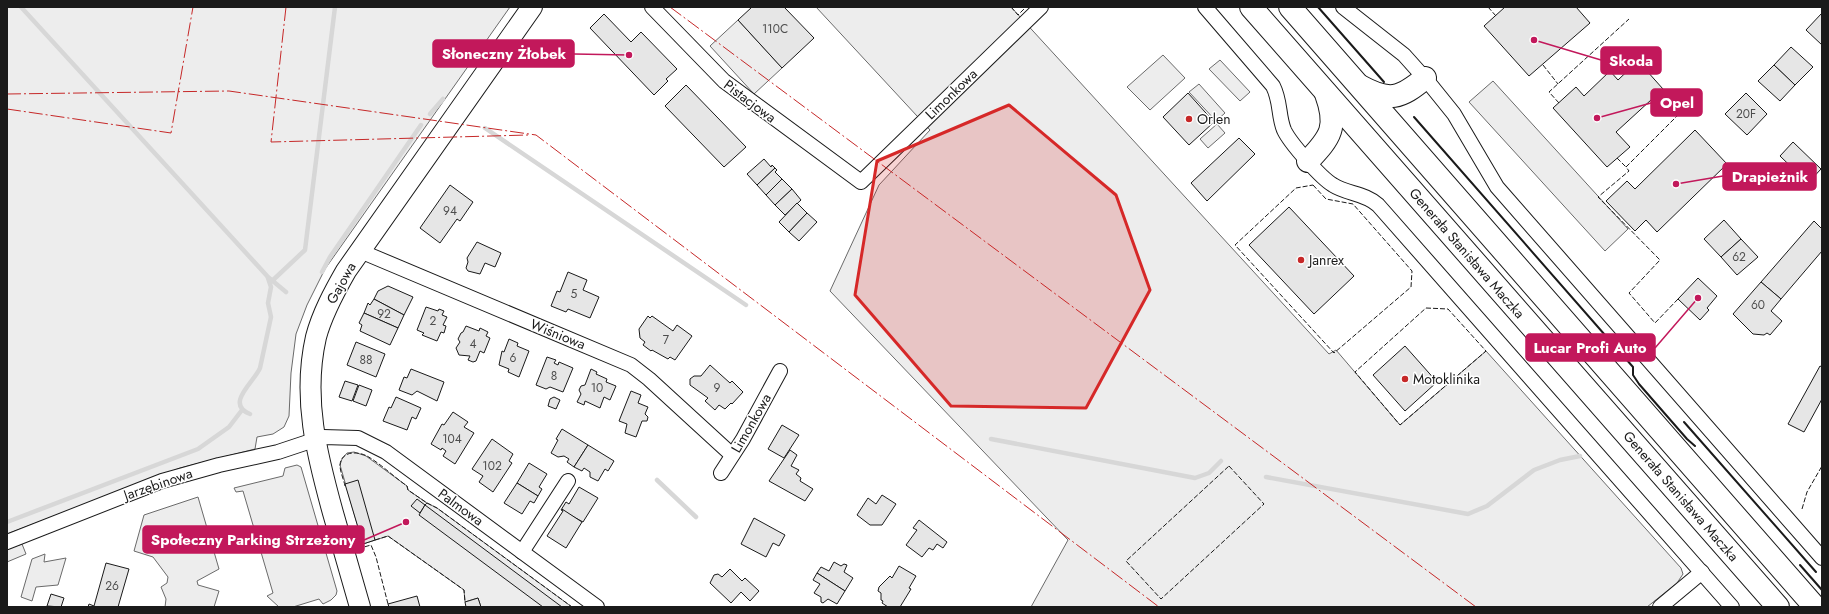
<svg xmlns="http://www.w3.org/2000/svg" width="1829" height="614" font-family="Jost,sans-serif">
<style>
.built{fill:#ededed;stroke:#6a6a6a}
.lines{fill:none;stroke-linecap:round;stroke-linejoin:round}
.stream{stroke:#d7d7d7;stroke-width:4.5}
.building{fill:#e6e6e6;stroke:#1a1a1a}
.street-casing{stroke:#1a1a1a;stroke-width:16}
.secondary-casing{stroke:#1a1a1a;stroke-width:22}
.highway-casing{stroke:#1a1a1a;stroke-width:24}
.street{stroke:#fff;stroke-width:14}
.secondary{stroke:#fff;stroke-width:20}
.highway{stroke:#fff;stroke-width:22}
.fence{stroke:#1a1a1a;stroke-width:1;stroke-dasharray:5 2;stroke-linecap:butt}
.wall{stroke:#1a1a1a;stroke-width:2}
.power{stroke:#c62828;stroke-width:1;stroke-dasharray:14 3 2 3;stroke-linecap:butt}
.marked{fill:#d62828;fill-opacity:0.2;stroke:#d62828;stroke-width:3;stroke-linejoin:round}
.poi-dot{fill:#c62828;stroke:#fff;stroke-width:1.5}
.labels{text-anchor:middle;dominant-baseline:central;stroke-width:3;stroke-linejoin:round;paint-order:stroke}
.number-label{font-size:12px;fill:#4d4d4d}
.street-label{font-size:14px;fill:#1a1a1a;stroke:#fff}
.poi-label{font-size:14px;fill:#1a1a1a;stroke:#fff;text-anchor:start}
.leader{fill:none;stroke:#c2185b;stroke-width:1.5}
.callout-dot{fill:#c2185b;stroke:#fff;stroke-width:1.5}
.callout{fill:#c2185b;stroke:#c2185b;stroke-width:1.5}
.callout-label{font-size:15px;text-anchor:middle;font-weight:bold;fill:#fff}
</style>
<rect width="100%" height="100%" fill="#fff"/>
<g class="built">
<path d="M7 7H510L325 269 307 305 296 334 291 373 289 416 284 427 273 434 257 437 255 449 180 468 7 534Z"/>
<path d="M816 7H1011L1329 354 1336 350 1400 425 1486 351 1681 568 1683 574 1677 583 1647 607H1031L1068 540 830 291 879 185 930 130Z"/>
<path d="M738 20 782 68 754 94 710 46Z"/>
<path d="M1163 55 1185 78 1150 110 1127 87Z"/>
<path d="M1220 60 1250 92 1240 101 1209 69Z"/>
<path d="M1493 81 1628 229 1605 251 1469 102Z"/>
<path d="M1199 84 1225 113 1216 121 1189 92Z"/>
<path d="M1217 124 1225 133 1208 148 1200 139Z"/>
<path d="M354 452 366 456 407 486 408 490 427 503 437 508 572 607H481L478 598 465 602 464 590 388 536 363 544 340 465 342 459 347 453Z"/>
<path d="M297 465 301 467 337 591 336 595 331 600 323 604 319 599 293 607H279L267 596 273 593 243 491 236 492 234 488 283 476 285 468Z"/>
<path d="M198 497 219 569 197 581 198 585 219 591 214 607H165L166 599 161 587 167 583 168 577 153 557 134 551 144 515Z"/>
<path d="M22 544 26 554 7 562V549Z"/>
<path d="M45 554 44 562 66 558 58 585 36 587 32 601 21 597 32 559Z"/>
</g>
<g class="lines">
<g class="stream">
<path d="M21 7 268 277 286 292"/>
<path d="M430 114 443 99"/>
<path d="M485 128 746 305"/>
<path d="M322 272 330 257 421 125"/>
<path d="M272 281 305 250 335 7"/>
<path d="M250 414C224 404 255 381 260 368L271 317 268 303 271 287 268 278"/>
<path d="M991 439 1195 478 1209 473 1221 461"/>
<path d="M1266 477 1468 514 1487 506 1534 470 1560 460 1580 456"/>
<path d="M657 480 696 517"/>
<path d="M7 522 198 449 229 427 242 410"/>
</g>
</g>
<g class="building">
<path d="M752 7H784L814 38 782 68 738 20Z"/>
<path d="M1505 7H1576L1590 23 1529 76 1484 26Z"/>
<path d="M1822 13V45L1806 30Z"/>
<path d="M604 14 631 42 641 32 677 69 666 79 668 81 654 95 590 28Z"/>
<path d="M1791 47 1813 67 1795 85 1774 65Z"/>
<path d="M1638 61 1663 89 1616 132 1630 147 1607 167 1553 108 1576 87 1584 96 1610 71 1618 80Z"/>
<path d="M1774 65 1795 85 1780 101 1758 81Z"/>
<path d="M686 85 746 147 724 167 665 106Z"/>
<path d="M1188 93 1214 122 1189 145 1163 117Z"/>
<path d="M1746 93 1767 114 1747 135 1725 114Z"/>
<path d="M1695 130 1727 164 1657 232 1646 220 1635 231 1606 201 1627 181 1635 189Z"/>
<path d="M1239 138 1255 154 1207 201 1191 183Z"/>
<path d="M1793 142 1821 169 1808 183 1780 156Z"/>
<path d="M764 159 771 167 772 165 775 168 757 185 747 174Z"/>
<path d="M775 168 777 170 775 172 782 179 766 195 757 185Z"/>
<path d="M782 179 792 189 775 205 766 195Z"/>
<path d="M450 185 473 202 460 221 457 219 440 243 420 228Z"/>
<path d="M792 189 801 200 785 215 775 205Z"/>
<path d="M797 203 807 213 789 232 779 222Z"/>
<path d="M1289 207 1354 276 1314 314 1249 245Z"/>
<path d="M807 213 817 222 799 241 789 232Z"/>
<path d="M1724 220 1741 239 1721 257 1704 239Z"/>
<path d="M1814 221 1822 229V251L1781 299 1761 282Z"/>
<path d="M1741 239 1758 257 1737 275 1721 257Z"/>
<path d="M477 242 501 253 495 267 485 263 480 274 468 271 466 268 468 262 467 258Z"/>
<path d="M568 272 587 280 583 290 599 297 590 318 568 309 566 312 551 306 557 291 560 292Z"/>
<path d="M1698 278 1717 296 1707 308 1709 310 1700 320 1678 299Z"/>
<path d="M1761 282 1781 299 1771 311 1782 321 1770 335 1767 333 1764 335 1753 334 1733 314Z"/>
<path d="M388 286 413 297 404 315 374 299 378 291Z"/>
<path d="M374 299 404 315 398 328 364 313 368 303 370 305Z"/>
<path d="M426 307 438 311 439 309 444 311 442 315 447 317 443 325 446 326 444 333 441 332 437 341 422 335 424 333 417 330Z"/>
<path d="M364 313 398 328 390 345 360 331 362 325 359 323Z"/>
<path d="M648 316 650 318 652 316 673 331 677 325 692 336 675 360 670 357 668 359 652 350 651 351 643 345 645 342 640 338 639 329Z"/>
<path d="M466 326 479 331 480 328 488 332 486 336 490 338 484 353 480 351 476 361 473 362 468 360 470 356 459 355 456 348 460 342 458 339 461 333 463 332Z"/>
<path d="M509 339 518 343 517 346 529 351 519 377 508 372 509 369 499 365 502 351 504 352Z"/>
<path d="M356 342 385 354 376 377 347 365Z"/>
<path d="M1405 346 1437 382 1405 411 1373 375Z"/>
<path d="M547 357 556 360 554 363 558 365 559 362 573 368 563 392 550 387 546 389 536 385Z"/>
<path d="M710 365 730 383 732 381 743 392 732 404 731 403 725 409 719 405 715 410 705 401 708 398 690 385V379L694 376H701Z"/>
<path d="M1820 366 1822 367V399L1804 432 1788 424Z"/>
<path d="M411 369 444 382 437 401 417 391 412 395 399 390 404 377 407 378Z"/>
<path d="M591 369 597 372 596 374 607 379 606 382 616 386 610 400 604 397 600 408 585 401 584 405 577 402 581 394 579 390 581 386 585 385Z"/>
<path d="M345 381 358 385 352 401 339 397Z"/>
<path d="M359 385 372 390 366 406 353 401Z"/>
<path d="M631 391 641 395 638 403 648 407 645 414 648 417 647 421H642L636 437 625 433 627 424 619 421Z"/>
<path d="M396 397 421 408 416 419 412 417 407 430 383 421 389 407 391 408Z"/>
<path d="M554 397 560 400 556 409 548 406 550 399Z"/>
<path d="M453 412 468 422 464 427 474 433 455 464 443 456 446 451 442 448 441 450 431 444 442 424 444 425Z"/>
<path d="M782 425 799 435 784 458 768 449Z"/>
<path d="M562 429 588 445 574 467 567 462 569 459 564 456 558 457 551 453 558 440 556 439Z"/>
<path d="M492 439 513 454 509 461 512 463 493 492 479 482 483 476 472 469Z"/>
<path d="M588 445 614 461 608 471 605 469 598 481 590 477V472L584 468 582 471 574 467Z"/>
<path d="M790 450 797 455 791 466 799 470 796 474 801 478 800 481 813 489 805 501 769 481Z"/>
<path d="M529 463 547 474 539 487 542 489 538 496 517 483Z"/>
<path d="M358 480 375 540 363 544 345 484Z"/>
<path d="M517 483 538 496 534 503 530 501 522 514 504 503Z"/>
<path d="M579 487 598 498 583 522 561 510 566 502 569 504Z"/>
<path d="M882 495 896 504 882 525H870L857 515 868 498 876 504Z"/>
<path d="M417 499 425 505 420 513 411 506Z"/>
<path d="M425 505 562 607H543L419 515Z"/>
<path d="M562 509 582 522 566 548 547 536 563 511Z"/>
<path d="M754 518 785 535 779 546 773 543 766 557 741 544Z"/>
<path d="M919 520 947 542 943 548 937 544 933 550 929 548 922 557 906 545 917 530 913 528Z"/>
<path d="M834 562 841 566 844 564 847 565 844 572 853 578 845 591 817 573 821 567 829 571Z"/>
<path d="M106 563 129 569 118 607H88L89 604 94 606Z"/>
<path d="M899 566 916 576 909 588 911 589 900 607H888L882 603 883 601 881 600V593L878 591 879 587 890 576 892 578Z"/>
<path d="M730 569 742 581 745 578 759 591 750 601 741 592 731 603 710 583 714 575 718 574 722 577Z"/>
<path d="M817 573 845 591 837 604 828 599 823 603 821 602V597L814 593 820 584 813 580Z"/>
<path d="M51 594 64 598 61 607 47 606Z"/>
<path d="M417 596 420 607H389L388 604Z"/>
<path d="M478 598 481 607H466L465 602Z"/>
</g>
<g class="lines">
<defs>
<g id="street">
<path d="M652 7 724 81 861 182 1041 7"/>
<path d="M1205 7 1273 86C1281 102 1278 115 1284 130 1290 143 1321 178 1333 185 1347 194 1365 193 1378 205L1732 607"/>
<path d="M1343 7 1404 55 1429 83 1454 114 1497 187 1822 558"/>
<path d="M360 251 631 365 649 379 732 455"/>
<path d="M721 473 743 439 780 371"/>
<path d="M7 542 162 481 219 465 278 452 323 437 358 438 386 452 597 607"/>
<path d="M522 552 568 481"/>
<path d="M1660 607 1702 572"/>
</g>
<path id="secondary" d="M360 607C351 576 342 545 333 513 317 455 302 398 316 337 322 314 334 292 346 271L532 7"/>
<g id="highway">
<path d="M1251 7 1778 607"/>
<path d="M1290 7 1815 607"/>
<path d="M1360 86C1389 102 1400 99 1425 78"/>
<path d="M1308 161C1331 137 1338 127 1326 94"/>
</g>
</defs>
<use href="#street" class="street-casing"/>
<use href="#secondary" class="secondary-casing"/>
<use href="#highway" class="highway-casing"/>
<use href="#street" class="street"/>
<use href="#secondary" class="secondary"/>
<use href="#highway" class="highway"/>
<g class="fence">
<path d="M1011 7 1018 15 1026 7"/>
<path d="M1488 7 1496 16"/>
<path d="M1543 65 1558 84"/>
<path d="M1559 103 1549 92 1629 19"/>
<path d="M1617 158 1626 167"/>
<path d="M1313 185 1326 199 1353 204 1412 271 1411 287 1334 353 1235 245 1296 188Z"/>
<path d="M1678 299 1655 323 1629 293 1660 260 1598 197 1629 171 1626 167 1699 94"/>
<path d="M1426 308 1448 309 1486 351 1400 425 1355 372Z"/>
<path d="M1229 466 1264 504 1161 599 1126 561Z"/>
<path d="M345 486C344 480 340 472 340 465 341 451 357 451 367 456 381 464 394 477 407 486L408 490 427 503 425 505"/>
<path d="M427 503 437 508 572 607"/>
<path d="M1802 509 1807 492 1822 466"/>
<path d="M375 540 388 536 464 590 465 602"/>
<path d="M362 541 364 547 371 545 376 557 388 604"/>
</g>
<g class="wall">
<path d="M1318 7 1384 82"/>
<path d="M1414 117 1633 367V375L1639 384 1687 439 1695 446"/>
<path d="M1684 422 1816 572"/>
<path d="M1800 565 1822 590"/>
</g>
<g class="power">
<path d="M286 7 271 142 528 135"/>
<path d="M670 7 1476 607"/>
<path d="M7 94 229 91 536 135 1159 607"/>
<path d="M7 109 171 133 193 7"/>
</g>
</g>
<path class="marked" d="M1009 105 1116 195 1150 290 1086 408 951 406 855 295 877 161Z"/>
<g class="poi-dot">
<circle cx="1189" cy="119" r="4"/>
<circle cx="1301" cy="260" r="4"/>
<circle cx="1405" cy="379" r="4"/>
</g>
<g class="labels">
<g class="number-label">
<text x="775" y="29">110C</text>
<text x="1746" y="114">20F</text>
<text x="450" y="211">94</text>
<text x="1739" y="257">62</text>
<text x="574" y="294">5</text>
<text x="1758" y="305">60</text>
<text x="384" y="314">92</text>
<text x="433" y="321">2</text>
<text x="666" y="340">7</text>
<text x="473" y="344">4</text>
<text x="513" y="358">6</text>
<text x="366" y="360">88</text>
<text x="554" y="376">8</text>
<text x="597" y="388">10</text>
<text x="717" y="388">9</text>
<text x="452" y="439">104</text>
<text x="492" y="466">102</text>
<text x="112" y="586">26</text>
</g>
<g class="street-label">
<text transform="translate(951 94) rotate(-44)">Limonkowa</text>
<text transform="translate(750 101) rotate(37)">Pistacjowa</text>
<text transform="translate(1467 253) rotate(49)">Generała Stanisława Maczka</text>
<text transform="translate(341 283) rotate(-61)">Gajowa</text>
<text transform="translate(558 334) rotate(22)">Wiśniowa</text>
<text transform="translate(751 423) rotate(-60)">Limonkowa</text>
<text transform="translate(158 484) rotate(-19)">Jarzębinowa</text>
<text transform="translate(1681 496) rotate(49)">Generała Stanisława Maczka</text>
<text transform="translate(461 507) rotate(36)">Palmowa</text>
</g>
<g class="poi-label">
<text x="1197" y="119">Orlen</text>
<text x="1309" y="260">Janrex</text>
<text x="1413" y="379">Motoklinika</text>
</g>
</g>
<path class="leader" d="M629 55L574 54M1534 40L1601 60M1597 118L1651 103M1676 184L1723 176M1698 298L1655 348M406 522L364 540"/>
<g class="callout-dot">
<circle cx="629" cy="55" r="4"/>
<circle cx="1534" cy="40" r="4"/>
<circle cx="1597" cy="118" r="4"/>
<circle cx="1676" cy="184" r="4"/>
<circle cx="1698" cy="298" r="4"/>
<circle cx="406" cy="522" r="4"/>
</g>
<g class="callout">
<rect x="433" y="40" width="141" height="27" rx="4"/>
<rect x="1601" y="47" width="60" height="27" rx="4"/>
<rect x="1651" y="89" width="51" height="27" rx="4"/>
<rect x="1723" y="163" width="93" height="27" rx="4"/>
<rect x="1526" y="334" width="129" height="27" rx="4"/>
<rect x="143" y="526" width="221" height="27" rx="4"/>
</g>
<g class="callout-label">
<text x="504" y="59">Słoneczny Żłobek</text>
<text x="1631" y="66">Skoda</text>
<text x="1677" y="108">Opel</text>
<text x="1770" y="182">Drapieżnik</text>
<text x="1590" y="353">Lucar Profi Auto</text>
<text x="253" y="545">Społeczny Parking Strzeżony</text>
</g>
<rect width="1829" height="614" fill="none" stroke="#1a1a1a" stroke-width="16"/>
</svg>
